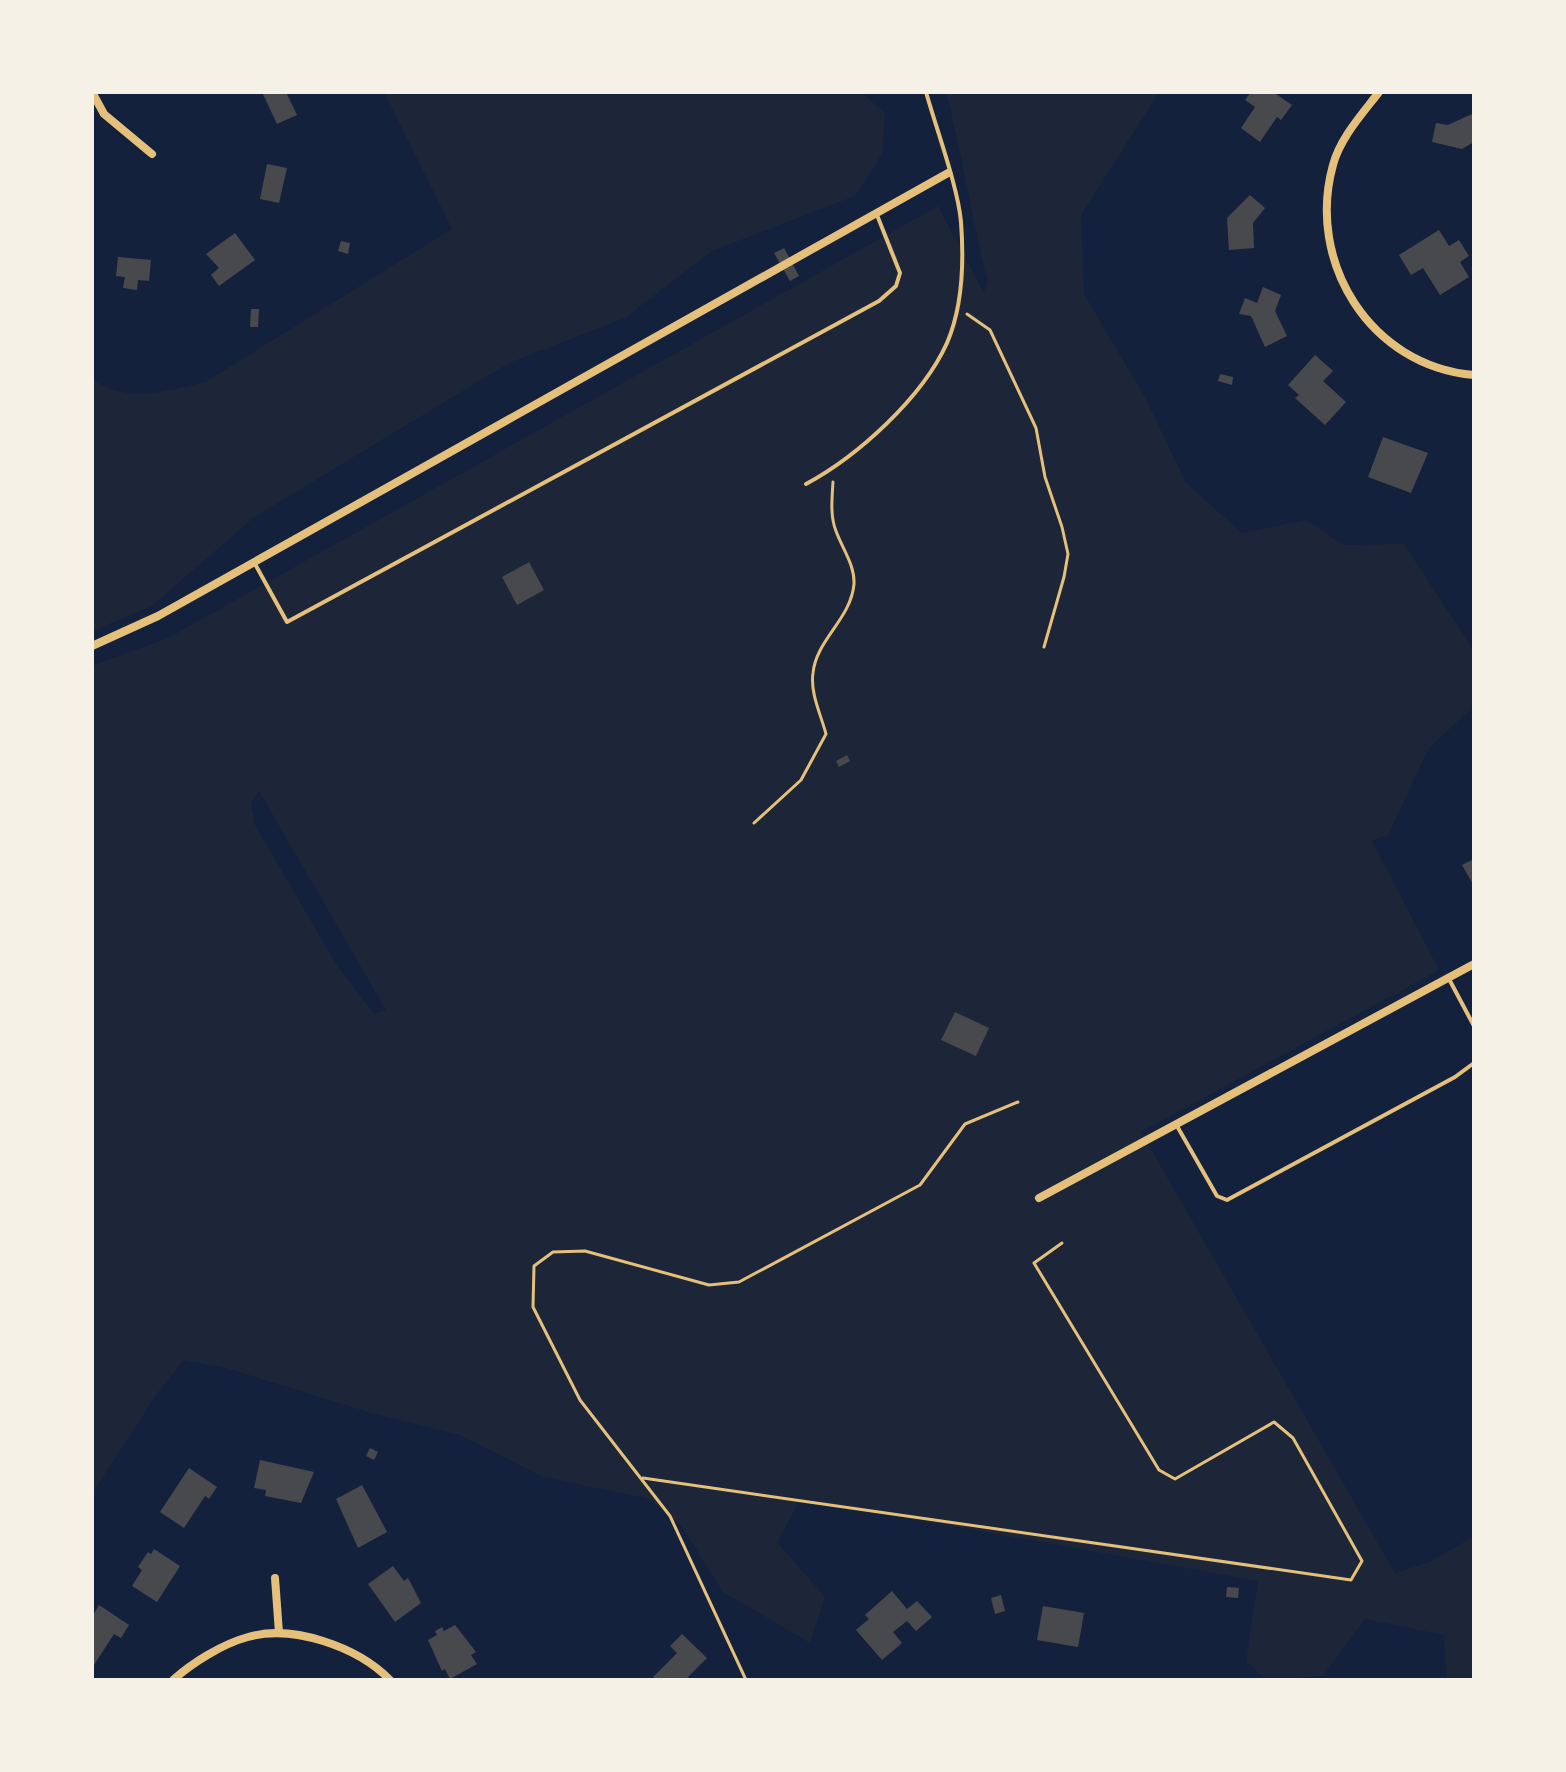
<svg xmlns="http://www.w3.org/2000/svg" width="1566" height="1772" font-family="'Exo 2',sans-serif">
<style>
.green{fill:#1d2539;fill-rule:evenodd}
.building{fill:#48494c}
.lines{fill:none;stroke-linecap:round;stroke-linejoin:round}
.path{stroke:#e5c07b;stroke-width:3}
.service{stroke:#e5c07b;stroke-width:4}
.minor{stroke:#e5c07b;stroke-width:8}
</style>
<rect width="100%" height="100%" fill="#14213d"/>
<g class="green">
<path d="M384 92H861L885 113 882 154 855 196 712 251 625 318 509 363 253 518 152 606 92 631V379C126 404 167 391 205 382L452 229Z"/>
<path d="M946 92H1159L1081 215 1084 294 1146 399 1186 483 1242 533 1306 520 1343 545 1404 544 1472 648 1474 706 1429 748 1388 835 1372 841 1439 970 1141 1132 1395 1573 1432 1561 1474 1536V1680H1447L1444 1635 1365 1619 1323 1676 1266 1680 1246 1661 1258 1581 796 1498 797 1506 777 1542 825 1597 810 1643 723 1592 682 1527 650 1499 543 1477 460 1435 368 1412 226 1368 184 1360 156 1395 92 1494V666L170 637 938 206 984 293 987 280C972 217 962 155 946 92ZM259 791 386 1010 374 1014 336 964 255 825 251 803Z"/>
</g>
<g class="building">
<path d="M262 92H286L297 115 277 124Z"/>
<path d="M1251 92H1273L1292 105 1281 120 1277 117 1260 142 1241 128 1255 107 1245 100Z"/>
<path d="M1474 113V142L1462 149 1432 142 1436 123 1448 125Z"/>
<path d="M267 164 287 168 279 203 260 199Z"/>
<path d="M1250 195 1265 208 1253 223 1254 248 1229 250 1227 218Z"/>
<path d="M1439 230 1449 246 1459 240 1469 256 1460 262 1469 277 1440 295 1423 268 1411 275 1399 255Z"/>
<path d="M235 233 255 260 219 286 211 275 219 268 206 254Z"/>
<path d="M341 241 350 243 348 254 338 251Z"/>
<path d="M784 248 799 276 790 281 774 253Z"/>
<path d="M118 257 151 260 149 281 138 280 137 290 123 288 125 277 116 276Z"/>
<path d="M1263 287 1281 295 1275 311 1287 336 1265 347 1251 316 1239 314 1245 298 1257 303Z"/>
<path d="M251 309H259L258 327H250Z"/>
<path d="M1315 355 1333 371 1323 381 1346 402 1325 425 1295 398 1299 395 1288 385Z"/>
<path d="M1220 374 1233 377 1232 385 1218 381Z"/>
<path d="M1383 437 1428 453 1411 493 1368 477Z"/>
<path d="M529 562 544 590 517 605 502 577Z"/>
<path d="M847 755 850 761 839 767 836 761Z"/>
<path d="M1474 859V886L1462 865Z"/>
<path d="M955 1012 989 1028 976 1056 941 1040Z"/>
<path d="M370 1448 378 1452 374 1460 366 1456Z"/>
<path d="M260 1460 314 1472 301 1503 265 1496 266 1490 254 1488Z"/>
<path d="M189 1468 217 1487 209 1499 205 1496 184 1528 160 1512Z"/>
<path d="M362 1485 387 1532 358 1548 336 1499Z"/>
<path d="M154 1549 180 1566 157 1602 132 1586 142 1570 138 1567 148 1552 151 1554Z"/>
<path d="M393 1566 404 1581 408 1578 421 1603 395 1622 368 1584Z"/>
<path d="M1227 1587 1239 1588 1238 1598 1226 1597Z"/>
<path d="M892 1591 907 1609 917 1601 932 1617 916 1631 907 1621 893 1632 902 1643 882 1660 856 1630 869 1619 865 1615Z"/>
<path d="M1001 1595 1005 1611 995 1614 991 1598Z"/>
<path d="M99 1605 129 1625 121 1638 114 1634 94 1665 92 1617Z"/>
<path d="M1043 1606 1084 1613 1078 1647 1037 1640Z"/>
<path d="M455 1625 476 1652 471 1655 477 1664 450 1679 445 1669 442 1671 428 1640 437 1635 435 1631 442 1627 444 1631Z"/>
<path d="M682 1634 707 1658 688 1677 692 1680H656L653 1677 677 1653 670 1646Z"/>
</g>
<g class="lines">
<g class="path">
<path d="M967 314 990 330 1036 428 1045 477 1062 527 1068 554 1064 577 1044 647"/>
<path d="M754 823 801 780 826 734C821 715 810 693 813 673 816 640 851 619 854 584 855 565 842 548 836 531 830 516 832 499 833 482"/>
<path d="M643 1478 1351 1580 1362 1561 1293 1438 1274 1422 1175 1479 1159 1470 1034 1263 1062 1243"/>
<path d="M746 1680 670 1516 580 1400 533 1307 534 1266 553 1252 585 1251 709 1285 739 1282 920 1185 965 1124 1018 1102"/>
</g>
<g class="service">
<path d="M806 484C858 456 922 398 947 343 963 306 964 261 961 222 958 187 936 128 926 92"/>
<path d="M255 564 287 622 879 301 896 286 900 273 877 215"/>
<path d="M1449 979 1474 1026"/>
<path d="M1177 1126 1217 1196 1227 1200 1455 1077 1474 1063"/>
</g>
<g class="minor">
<path d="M92 92 104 114 152 154"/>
<path d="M1379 92C1363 113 1340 138 1333 165 1306 262 1370 366 1474 375"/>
<path d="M92 646 158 616 948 173"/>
<path d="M1039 1198 1474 964"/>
<path d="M275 1578 279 1633"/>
<path d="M173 1680C192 1663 222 1644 248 1637 293 1624 358 1647 390 1680"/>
</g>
</g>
<rect width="1566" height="1772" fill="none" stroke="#f6f1e7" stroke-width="188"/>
</svg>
